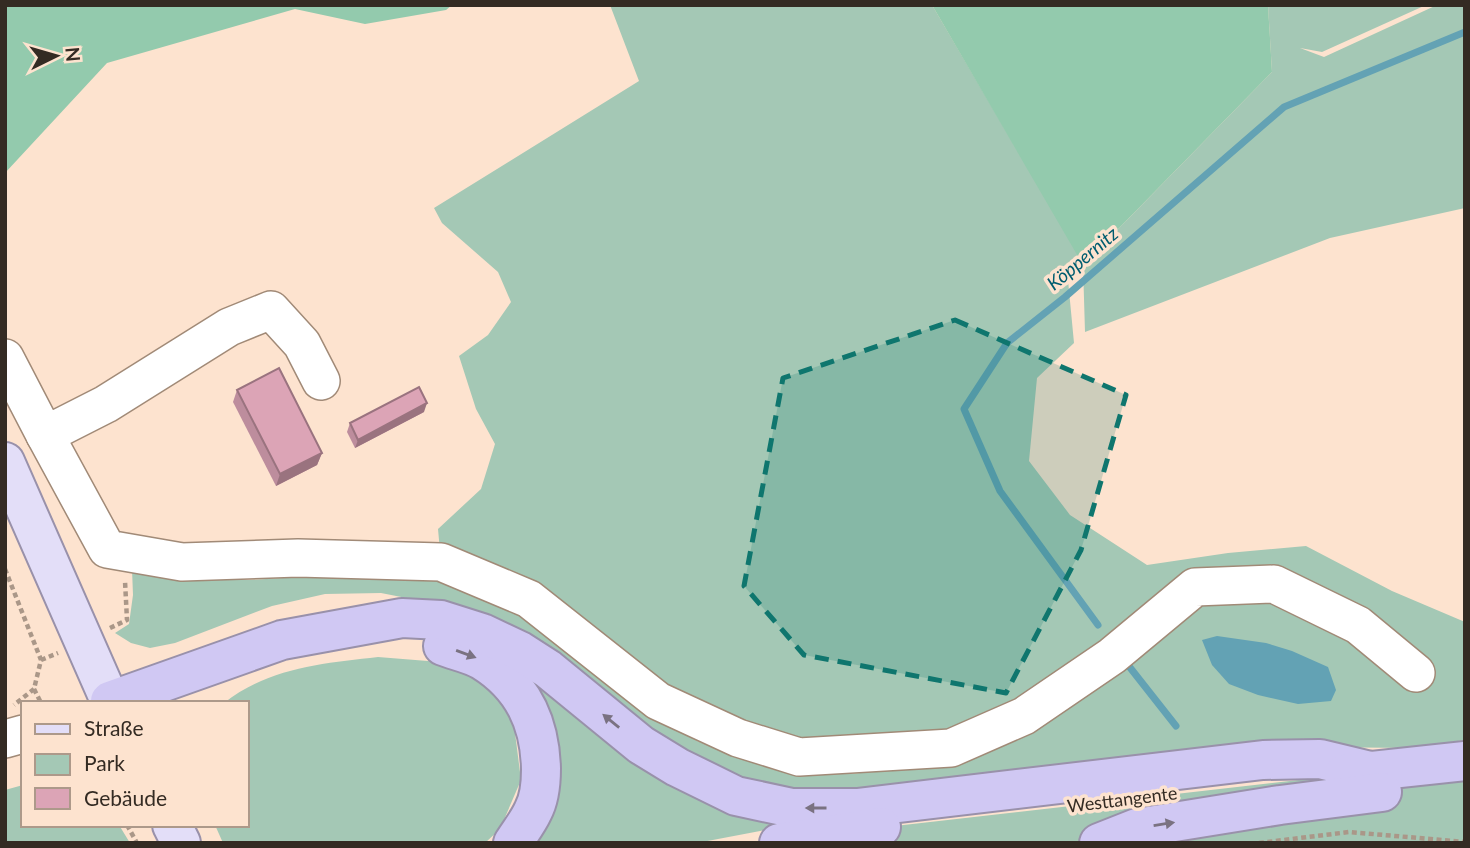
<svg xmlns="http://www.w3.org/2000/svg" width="1470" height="848" font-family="Lato,sans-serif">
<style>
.green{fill:#a4c8b5}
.forest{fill:#93caad}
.water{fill:#63a2b4}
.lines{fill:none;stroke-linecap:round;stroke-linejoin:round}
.stream{stroke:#63a2b4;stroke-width:7}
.minor-casing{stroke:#a18a77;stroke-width:40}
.major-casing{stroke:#9991aa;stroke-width:42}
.highway-casing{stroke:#9991aa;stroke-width:42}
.path{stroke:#aa9788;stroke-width:4.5;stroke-dasharray:5 3.5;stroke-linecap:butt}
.minor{stroke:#fff;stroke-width:37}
.major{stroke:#e3def8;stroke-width:38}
.highway{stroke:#d0c8f3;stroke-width:38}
.wall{fill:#bd8d9d}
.shaded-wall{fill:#9a737f}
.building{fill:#dca4b6;stroke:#9a737f;stroke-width:2}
.oneway{fill:#7a7281}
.marked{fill:#0f766e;fill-opacity:0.2;stroke:#0f766e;stroke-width:5;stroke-dasharray:14 9;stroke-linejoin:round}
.labels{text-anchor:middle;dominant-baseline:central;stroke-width:7;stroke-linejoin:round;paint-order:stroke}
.street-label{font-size:18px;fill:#342b23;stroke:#fde3cf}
.water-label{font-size:19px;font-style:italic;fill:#005c6f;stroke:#fde3cf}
</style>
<rect width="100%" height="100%" fill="#fde3cf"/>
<g class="green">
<path d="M610 5H932L1084 264 1272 72 1268 5H1426L1322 52 1300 48 1324 57 1437 5H1465V208L1330 238 1085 332 1083 265 1068 280 1074 343 1037 378 1029 461 1070 515 1147 565 1228 553 1306 546 1392 591 1465 622V740L1409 748 1313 747 793 796 716 776 447 606 381 593 325 594 272 606 175 643 150 648 131 643 115 633 129 624 133 595 132 569 181 577 248 580 364 573 429 578 505 602 645 711 697 741 771 769 800 773 850 774 912 768 1024 716 799 757 441 562 438 529 481 489 495 444 476 409 459 356 488 335 511 302 498 272 442 223 434 208 639 81Z"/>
<path d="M378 657 440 662 470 672 497 696 513 717 521 780 500 829 485 843H223L215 825H247V703H224C268 668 324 663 378 657Z"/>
<path d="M525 668 787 826 697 843H527Z"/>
<path d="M1465 761V843H779L851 831Z"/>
<path d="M23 785V825H119L130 843H7L5 838V790Z"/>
</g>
<g class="forest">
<path d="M5 5H452L446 10 365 24 295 9 107 63 5 173Z"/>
<path d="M932 5H1268L1272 72 1083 265Z"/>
</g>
<path class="water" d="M1217 636 1266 643 1292 651 1328 667 1336 690 1331 701 1298 704 1258 695 1229 684 1212 665 1202 640Z"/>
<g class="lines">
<g class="stream">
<path d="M1098 625 1000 491 964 409 1007 343 1065 297 1284 107 1465 32"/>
<path d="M1128 665 1176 726"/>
</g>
<defs>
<g id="minor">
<path d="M5 358 45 435 106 404 229 327 271 310 302 344 321 381"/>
<path d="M45 435 107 549 182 562 298 558 441 562 529 599 658 701 738 738 799 757 951 748 1024 716 1112 656 1195 587 1274 584 1358 625 1416 673"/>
<path d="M5 739 23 734"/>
</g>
<g id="major">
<path d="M5 462 111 703"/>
<path d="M172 825 181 843"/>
</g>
<g id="highway">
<path d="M443 646C456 651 472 654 483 661 523 686 540 723 541 769 541 783 540 798 533 811 528 822 520 832 513 843"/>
<path d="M110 701 282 640 402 618 441 620 482 633 520 651 548 669 641 745 677 767 736 796 792 808H857L1263 760 1320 759 1370 771"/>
<path d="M1344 774 1465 761"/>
<path d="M779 843 881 827"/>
<path d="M1099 843 1137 828 1280 805 1382 792"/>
</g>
</defs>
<use href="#minor" class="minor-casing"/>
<use href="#major" class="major-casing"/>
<use href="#highway" class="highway-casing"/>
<g class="path">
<path d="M5 569 41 660 34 689 14 705"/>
<path d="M110 628 127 620 125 581"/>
<path d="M41 660 58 653"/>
<path d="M34 689 41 703"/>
<path d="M127 825 137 843"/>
<path d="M1259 843 1349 832 1465 842"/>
</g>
<use href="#minor" class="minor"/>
<use href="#major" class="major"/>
<use href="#highway" class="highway"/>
</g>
<g class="wall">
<path d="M237 390 322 453 317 465 276 486 233 402Z"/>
<path d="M424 412 355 448 347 432 350 423Z"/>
</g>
<g class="shaded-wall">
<path d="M427 403 424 412 355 448 358 440Z"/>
<path d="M322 453 317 465 276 486 280 474Z"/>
</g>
<g class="building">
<path d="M279 368 322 453 280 474 237 390Z"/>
<path d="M419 387 427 403 358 440 350 423Z"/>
</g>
<defs><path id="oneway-solid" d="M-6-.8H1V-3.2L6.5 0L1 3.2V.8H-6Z" transform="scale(1.75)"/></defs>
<g class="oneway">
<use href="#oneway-solid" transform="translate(466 654) rotate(20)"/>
<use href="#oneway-solid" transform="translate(611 721) rotate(-141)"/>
<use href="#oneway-solid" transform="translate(816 808) rotate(180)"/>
<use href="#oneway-solid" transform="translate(1164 824) rotate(-9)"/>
</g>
<path class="marked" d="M955 320 1126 395 1081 550 1006 693 804 655 744 586 783 378Z"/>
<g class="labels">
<g class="street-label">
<text transform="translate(1122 799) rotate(-7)">Westtangente</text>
</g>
<g class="water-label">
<text transform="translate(1082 258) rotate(-40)">Köppernitz</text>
</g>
</g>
<rect width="1470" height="848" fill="none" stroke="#342b23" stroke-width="14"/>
<rect x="21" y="701" width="228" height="126" fill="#fde3cf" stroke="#ad998a" stroke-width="2"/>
<rect x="35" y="724" width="35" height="10" fill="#e3def8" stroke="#ad998a" stroke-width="2"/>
<text x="84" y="736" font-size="21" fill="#342b23">Straße</text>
<rect x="35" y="754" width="35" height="21" fill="#a4c8b5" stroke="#ad998a" stroke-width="2"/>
<text x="84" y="771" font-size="21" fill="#342b23">Park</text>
<rect x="35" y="788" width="35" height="21" fill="#dca4b6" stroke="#ad998a" stroke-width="2"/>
<text x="84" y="806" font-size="21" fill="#342b23">Gebäude</text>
<g transform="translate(56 56) rotate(85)" stroke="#fde3cf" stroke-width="5" paint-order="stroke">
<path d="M0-5L12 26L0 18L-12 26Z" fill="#342b23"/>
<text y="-10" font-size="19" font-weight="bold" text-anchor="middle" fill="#342b23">N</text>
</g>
</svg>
